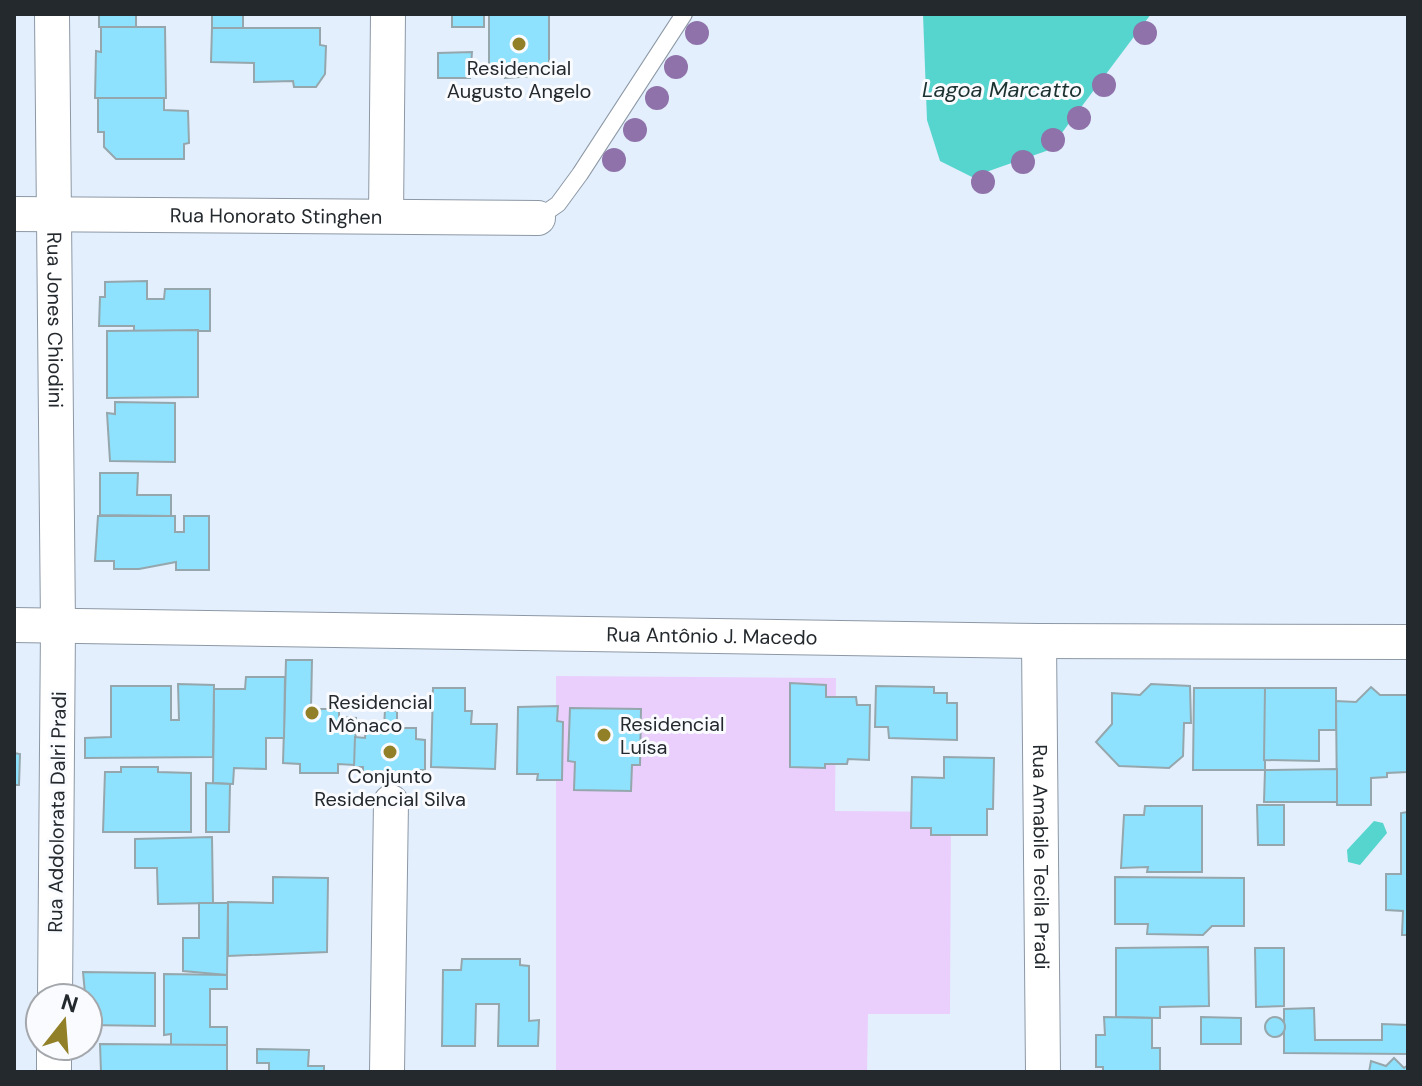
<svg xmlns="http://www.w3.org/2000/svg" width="1422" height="1086" font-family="'DM Sans',sans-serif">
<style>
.green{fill:#eacefc}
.water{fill:#55d5cd}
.building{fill:#8ee2fd;stroke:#95a7ad;stroke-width:2}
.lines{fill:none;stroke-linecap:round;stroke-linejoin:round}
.service-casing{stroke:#8d98a5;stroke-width:18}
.minor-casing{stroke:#8d98a5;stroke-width:36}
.service{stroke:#fff;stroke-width:16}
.minor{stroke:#fff;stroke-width:34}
.tree{fill:#8e72a9}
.poi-dot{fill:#918027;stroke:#f9fbfe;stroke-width:3}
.labels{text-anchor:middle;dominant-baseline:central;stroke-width:6;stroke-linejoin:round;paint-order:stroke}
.poi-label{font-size:20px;fill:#24292e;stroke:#f9fbfe}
.street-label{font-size:20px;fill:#24292e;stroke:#f9fbfe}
.water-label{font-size:22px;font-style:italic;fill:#1c3230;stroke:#f9fbfe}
</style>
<rect width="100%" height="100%" fill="#e3effd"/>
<path class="green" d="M556 676 836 678 835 811 951 812 950 1014H868L867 1072H556Z"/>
<g class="water">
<path d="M923 14H1151L1049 150 972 177 940 161 927 120Z"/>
<path d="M1374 821 1383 823 1387 833 1360 865 1348 862 1347 850Z"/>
</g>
<g class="building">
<path d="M99 14H151H136V27H99Z"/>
<rect x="212" y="14" width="31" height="14"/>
<rect x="452" y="14" width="32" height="13"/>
<path d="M489 14H549V75L505 78V74L489 73Z"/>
<path d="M101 27H165L166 98H95L96 51 101 52Z"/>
<path d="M212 28H320V45L326 46 325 74 316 87H294L293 81 254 82V63L211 62Z"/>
<path d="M472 52 470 78H438V53Z"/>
<path d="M98 98H164V110L188 111 189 143 184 144V159H116L104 147V132H98Z"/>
<path d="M147 281V299H164L165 289H210V331H134V326H99L100 297H105V282Z"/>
<path d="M198 330V397L107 398V331Z"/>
<path d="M115 402 175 403V462L110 461 107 413 115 414Z"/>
<path d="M100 473H138L137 495H171V516L100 515Z"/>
<path d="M98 516H175V532H184V516H209V570H176V562L139 569H114V561H95Z"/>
<path d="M286 660H312L311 709H339V717L356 718 355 765 338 764V773H300V764L283 763Z"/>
<path d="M246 677H285L284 738H266V769L234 768 233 784 213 783 214 689H245Z"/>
<path d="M790 683 826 685V697H856L857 705H870L869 760 848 759 847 764H825V768L790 767Z"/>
<path d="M178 684 214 685 213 757 85 758V738L111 737V686H171V720H179Z"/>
<path d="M1151 684 1190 686 1191 723H1184L1183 756 1169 768 1119 766 1096 742 1112 724V693L1140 695Z"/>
<path d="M876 686 934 687V693H947V703H957V740L889 738 888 727H875Z"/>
<path d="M1371 687 1380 695H1408L1407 772 1387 773V777L1371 778V805H1337L1336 701 1356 702Z"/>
<path d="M433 688H465V711H472L471 724H497L495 769 431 767Z"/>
<path d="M1194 688H1265V770H1193Z"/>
<path d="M1265 688H1336V730H1319V761L1264 760Z"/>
<path d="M558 706 557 721 563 722 562 780H537L538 774H517L518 707Z"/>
<path d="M570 708 641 709 640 765H632L631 791 574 790 575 762 568 761Z"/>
<path d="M385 710 397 711V728H416V739L425 740V770H415V780L363 778V767H354L355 737 365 738 366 727H384Z"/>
<path d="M14 753 20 754 19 785H14Z"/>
<path d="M944 757 994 758 993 809H987V835H931V828H911L912 777 944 778Z"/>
<path d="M121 767H158V772L191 773V832H103L105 772H121Z"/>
<path d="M1337 769V802H1264L1265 770Z"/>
<path d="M206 783 230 784 229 832H206Z"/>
<path d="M1257 805H1284V845H1258Z"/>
<path d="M1145 806H1202V872H1147L1148 867 1121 868 1124 815H1144Z"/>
<path d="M1408 812V935H1402L1403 911 1386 910V874H1401V813Z"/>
<path d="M212 837 213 903 158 904 157 868H135V839Z"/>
<path d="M273 877 328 878 327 952 228 956V902L273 903Z"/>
<path d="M1115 877 1244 878V926H1212L1203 935 1147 934 1148 924H1115Z"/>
<path d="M199 903H228L227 975 183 971V938H199Z"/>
<path d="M1208 947 1209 1006 1160 1007V1018L1116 1017V948Z"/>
<path d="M1255 948H1284V1006L1256 1007Z"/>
<path d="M462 959H520V965L529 966V1021L539 1020 538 1046H498L499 1004H476L475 1046H442L443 970H461Z"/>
<path d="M83 972 155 973V1026L88 1025Z"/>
<path d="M164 974 227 975V989H210V1027H227V1045H171V1034L164 1035Z"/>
<path d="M1314 1008 1315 1040H1382V1024L1408 1025V1054L1284 1053V1009Z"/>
<circle cx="1275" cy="1027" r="10"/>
<path d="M1104 1017 1152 1018V1048H1160V1072H1103V1067H1096V1035H1105Z"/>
<path d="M1201 1017 1241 1018V1044H1201Z"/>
<path d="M100 1044 227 1045V1072H101Z"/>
<path d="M257 1049 309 1050 308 1066H324V1072H269V1063H257Z"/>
<path d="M1394 1058 1404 1068 1408 1065V1072H1369L1371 1061 1386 1066Z"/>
</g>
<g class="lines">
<defs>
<path id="service" d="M538 218 558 204 580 174 684 14"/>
<g id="minor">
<path id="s1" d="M52 14 58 626 55 998"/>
<path id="s2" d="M14 214 538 218"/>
<path d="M386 216 388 14"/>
<path id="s3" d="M14 625 1039 641 1408 642"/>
<path id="s4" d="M1039 641 1043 1072"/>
<path d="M54 1072V1046"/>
<path d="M387 1072 391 802"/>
</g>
</defs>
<use href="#service" class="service-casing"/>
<use href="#minor" class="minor-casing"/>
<use href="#service" class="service"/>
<use href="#minor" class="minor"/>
</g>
<g class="tree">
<circle cx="697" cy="33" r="12"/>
<circle cx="1145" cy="33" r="12"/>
<circle cx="676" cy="67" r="12"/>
<circle cx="1104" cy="85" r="12"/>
<circle cx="657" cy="98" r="12"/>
<circle cx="1079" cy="118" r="12"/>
<circle cx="635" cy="130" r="12"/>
<circle cx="1053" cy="140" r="12"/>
<circle cx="614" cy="160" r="12"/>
<circle cx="1023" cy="162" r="12"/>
<circle cx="983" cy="182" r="12"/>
</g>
<g class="poi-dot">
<circle cx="519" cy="44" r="8"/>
<circle cx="312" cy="713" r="8"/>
<circle cx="604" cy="735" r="8"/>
<circle cx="390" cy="752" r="8"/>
</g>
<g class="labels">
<g class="poi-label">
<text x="519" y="68">Residencial<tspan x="519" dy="23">Augusto Angelo</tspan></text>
<text x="328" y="702" text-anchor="start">Residencial<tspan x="328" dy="23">Mônaco</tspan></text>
<text x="620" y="724" text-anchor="start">Residencial<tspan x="620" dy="23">Luísa</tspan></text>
<text x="390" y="776">Conjunto<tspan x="390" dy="23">Residencial Silva</tspan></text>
</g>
<g class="street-label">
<text stroke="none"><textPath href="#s2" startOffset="262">Rua Honorato Stinghen</textPath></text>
<text stroke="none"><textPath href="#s1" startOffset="306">Rua Jones Chiodini</textPath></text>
<text stroke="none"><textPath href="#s3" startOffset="698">Rua Antônio J. Macedo</textPath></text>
<text transform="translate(57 812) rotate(-89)">Rua Addolorata Dalri Pradi</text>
<text stroke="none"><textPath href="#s4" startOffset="216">Rua Amabile Tecila Pradi</textPath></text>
</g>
<g class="water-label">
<text x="1002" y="89">Lagoa Marcatto</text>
</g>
</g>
<rect width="1422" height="1086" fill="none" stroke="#24292e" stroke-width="32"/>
<g transform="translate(64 1022) rotate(17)"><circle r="38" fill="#f9fbfe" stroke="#a4a7ab" stroke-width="2"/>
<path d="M0-6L14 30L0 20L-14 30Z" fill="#918027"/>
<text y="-12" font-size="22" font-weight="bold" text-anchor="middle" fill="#24292e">N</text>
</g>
</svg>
